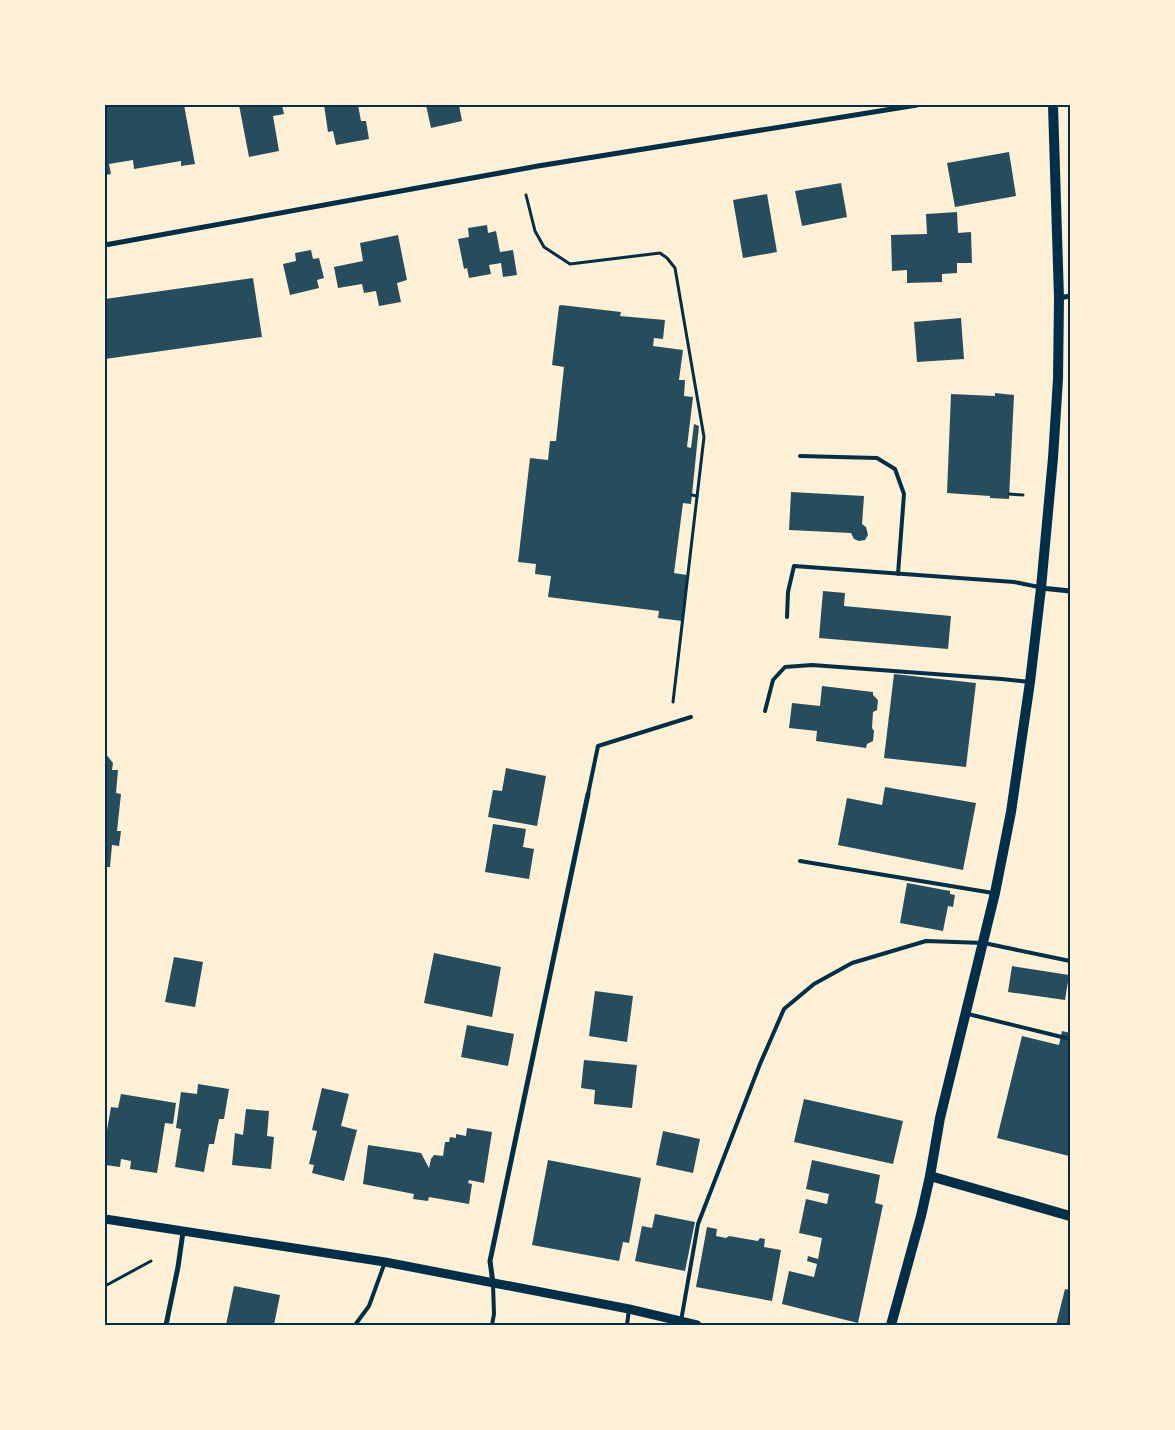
<svg xmlns="http://www.w3.org/2000/svg" width="1175" height="1430" font-family="Ubuntu,sans-serif">
<style>
.building{fill:#264d5e}
.lines{fill:none;stroke-linecap:round;stroke-linejoin:round}
.path{stroke:#003049;stroke-width:3}
.service{stroke:#003049;stroke-width:4}
.minor{stroke:#003049;stroke-width:5}
.tertiary{stroke:#003049;stroke-width:9}
.secondary{stroke:#003049;stroke-width:10}
.neatline{fill:none;stroke:#003049;stroke-width:2}
</style>
<rect width="100%" height="100%" fill="#fdf0d5"/>
<g class="building">
<path d="M105 105H184L195 164 181 166V161L134 169 133 160 109 164 111 174 105 175Z"/>
<path d="M239 105H282L284 114 273 116 279 151 249 157Z"/>
<path d="M324 105H358L361 121H366L369 139 336 145 333 131 328 132Z"/>
<path d="M426 105H459L462 121 431 128Z"/>
<path d="M1009 152 1016 196 955 207 947 163Z"/>
<path d="M841 183 847 217 802 226 795 191Z"/>
<path d="M767 194 777 252 743 258 733 200Z"/>
<path d="M957 212 958 233 971 232 972 263H957V273L942 274V282L907 283V270L892 271 891 235 927 234 926 214Z"/>
<path d="M487 225 488 233 496 231 500 252 513 250 517 275 503 277 501 263 489 265 491 274 469 278 467 268 464 269 458 239 469 237 468 228Z"/>
<path d="M398 235 407 280 397 283 401 302 379 306 376 291 364 293 362 284 338 288 334 267 363 261 360 243Z"/>
<path d="M311 250 313 259 319 258 324 278 317 280 319 288 290 295 283 264 296 261 295 253Z"/>
<path d="M253 278 262 337 105 359V299Z"/>
<path d="M561 305 621 312 620 316 665 320 663 339 654 338 653 346 683 350 679 380H685L684 396 693 397 687 447 691 448 694 424 699 426 691 504 683 503 674 573 687 575 682 621 658 618 659 611 548 597 551 576 535 574 536 564 518 562 530 458 548 460 550 441H556L564 367 552 365 559 306Z"/>
<path d="M961 318 964 359 917 362 914 322Z"/>
<path d="M995 393 1014 395 1009 499 990 498V496L947 493 951 394 995 396Z"/>
<path d="M791 492 864 496 862 524 866 527 868 535 865 540 859 541 854 539 851 533 789 530Z"/>
<path d="M823 591 845 593 844 606 951 616 948 649 819 638Z"/>
<path d="M894 674 976 683 966 767 884 758Z"/>
<path d="M822 686 873 692V695L878 700 877 710 873 712 872 728 874 731 873 741 867 744 866 748 816 741 817 731 789 728 792 703 820 706Z"/>
<path d="M105 753 113 763 112 770H118L116 793 121 794 117 831H121L119 846 112 845 110 867H105Z"/>
<path d="M506 768 546 776 537 826 488 817 493 790 502 791Z"/>
<path d="M885 787 976 803 963 870 838 845 847 798 882 805Z"/>
<path d="M493 824 526 829 523 847 534 849 529 879 485 872Z"/>
<path d="M907 883 950 891V894L955 895 953 907 948 906 943 931 900 923Z"/>
<path d="M434 953 501 967 492 1017 424 1003Z"/>
<path d="M174 957 203 962 195 1007 165 1002Z"/>
<path d="M1012 966 1069 975 1065 1000 1008 992Z"/>
<path d="M595 991 633 996 627 1042 589 1036Z"/>
<path d="M467 1025 514 1034 508 1066 461 1057Z"/>
<path d="M1062 1031 1070 1033 1069 1156 997 1138 1022 1036 1059 1045Z"/>
<path d="M584 1060 637 1065 632 1108 594 1104 595 1090 581 1088Z"/>
<path d="M198 1084 229 1089 224 1119H219L214 1144H209L204 1172 175 1167 181 1129 176 1128 181 1092 197 1094Z"/>
<path d="M322 1088 349 1094 341 1126 357 1130 344 1181 312 1173 314 1165 309 1164 317 1131 312 1130Z"/>
<path d="M121 1094 176 1103 173 1124 165 1123 157 1173 130 1169 131 1161 121 1159 120 1167 105 1165V1142L111 1107 118 1108Z"/>
<path d="M804 1099 903 1121 893 1164 794 1142Z"/>
<path d="M246 1109 269 1111 267 1136 274 1137 271 1169 232 1165 235 1133 243 1135Z"/>
<path d="M467 1128 492 1132 484 1183 469 1180 468 1183 472 1184 469 1204 429 1197 428 1201 413 1199 414 1194 363 1184 368 1145 421 1153 429 1168 431 1159 434 1155 443 1156 445 1142H449L450 1137 456 1138V1134L466 1136Z"/>
<path d="M663 1131 700 1139 693 1173 656 1165Z"/>
<path d="M548 1160 641 1178 629 1243 623 1242 619 1261 532 1245Z"/>
<path d="M812 1160 880 1175 875 1203 883 1205 858 1323 782 1304 789 1271 814 1277 817 1264 807 1261 808 1256 818 1259 822 1238 799 1233 806 1199 827 1204 829 1194 806 1189Z"/>
<path d="M655 1214 695 1222 685 1271 635 1261 642 1226 652 1228Z"/>
<path d="M707 1227 717 1229 716 1236 726 1238 729 1236 758 1241 760 1238 765 1239 764 1247 781 1250 772 1301 696 1287Z"/>
<path d="M234 1286 280 1295 274 1325H226Z"/>
<path d="M1065 1289 1070 1290V1325H1056Z"/>
</g>
<g class="lines">
<g class="path">
<path d="M526 195 535 231 544 247 570 264 660 253 667 258 675 268 704 437 673 702"/>
<path d="M1009 494 1023 495"/>
<path d="M692 495 697 496"/>
<path d="M105 1286 151 1261"/>
</g>
<g class="service">
<path d="M800 456 877 458 895 469 904 494 898 574"/>
<path d="M787 617 788 592 794 566 1014 582 1039 587"/>
<path d="M765 711 773 680 785 667 812 665 1002 679 1030 682"/>
<path d="M588 794 598 746 691 717"/>
<path d="M800 861 993 893"/>
<path d="M968 1014 1070 1039"/>
<path d="M681 1321 698 1224 760 1064 784 1009 814 984 852 963 926 941 984 943 1070 961"/>
<path d="M355 1325 369 1306 385 1262"/>
<path d="M492 1325 494 1314 493 1284"/>
<path d="M627 1325 629 1309"/>
</g>
<g class="minor">
<path d="M105 245 538 166 917 105"/>
<path d="M1059 298 1070 296"/>
<path d="M1041 588 1070 591"/>
<path d="M493 1283 490 1261 588 794"/>
<path d="M166 1325 178 1267 183 1232"/>
</g>
<path class="tertiary" d="M105 1219 385 1262 629 1309 697 1325"/>
<g class="secondary">
<path d="M930 1176 1070 1216"/>
<path d="M891 1325 921 1216 930 1176 940 1118 995 893 1011 812 1030 682 1041 588 1053 458 1058 379 1059 298 1053 105"/>
</g>
</g>
<rect width="1175" height="1430" fill="none" stroke="#fdf0d5" stroke-width="212"/>
<rect x="106" y="106" width="963" height="1218" class="neatline"/>
</svg>
